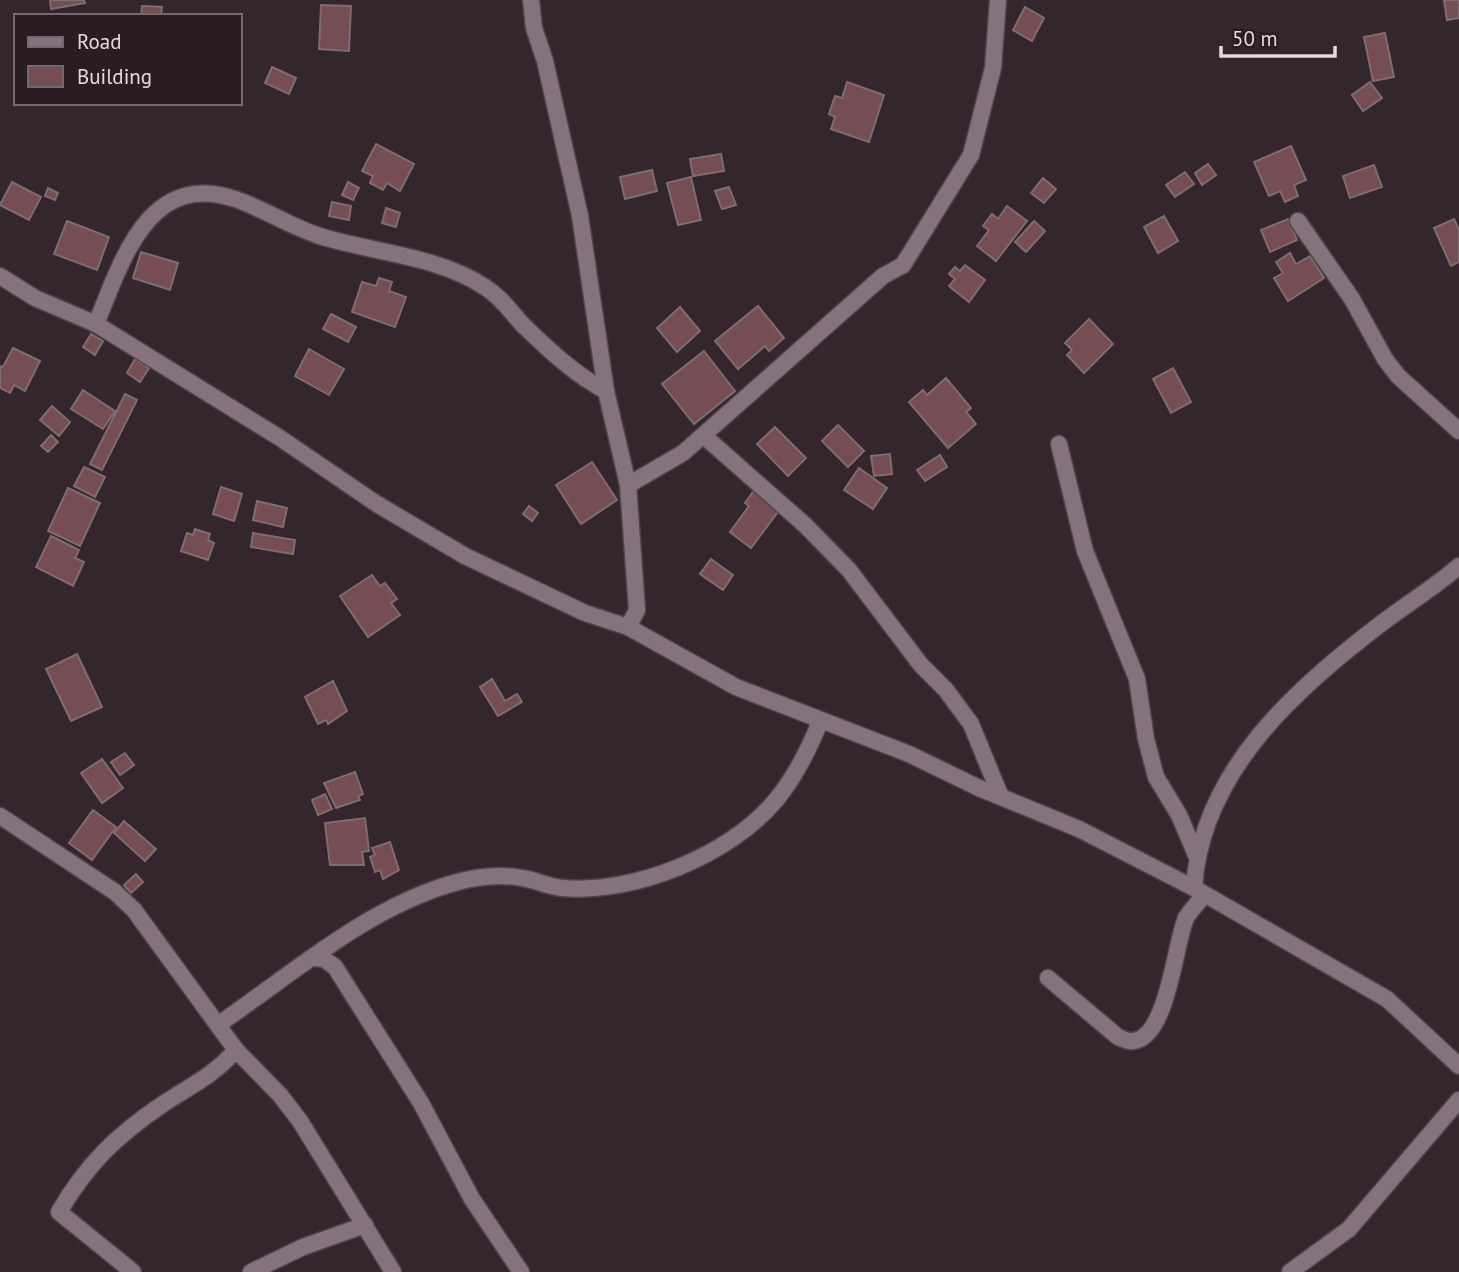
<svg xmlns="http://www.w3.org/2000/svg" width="1459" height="1272" font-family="'PT Sans',sans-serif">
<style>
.building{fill:#754d52;stroke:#7f6c6e;stroke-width:2}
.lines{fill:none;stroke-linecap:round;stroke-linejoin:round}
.street-casing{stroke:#4f444a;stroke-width:19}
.street{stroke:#84737c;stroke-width:16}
</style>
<rect width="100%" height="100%" fill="#34262d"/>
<g class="building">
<path d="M50 0H84L85 3 51 9Z"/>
<path d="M1444 0H1459V18L1447 20Z"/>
<path d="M321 5 351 6 349 51 319 49Z"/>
<path d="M142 6 162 7 161 16H141Z"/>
<path d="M1025 7 1044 18 1032 41 1013 30Z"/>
<path d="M1385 33 1394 77 1373 81 1364 37Z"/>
<path d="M272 67 296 78 289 94 265 83Z"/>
<path d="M847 82 884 95 869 142 831 129 835 117 829 114 835 96 842 98Z"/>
<path d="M1370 82 1382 98 1363 111 1352 95Z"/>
<path d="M376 144 414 164 400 191 387 183 383 190 370 183 373 176 362 171Z"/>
<path d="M1291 146 1306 180 1294 185 1298 196 1285 202 1280 191 1269 196 1254 162Z"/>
<path d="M721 154 724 171 693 176 690 159Z"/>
<path d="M1208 164 1216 175 1202 185 1195 173Z"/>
<path d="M1374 165 1382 187 1350 198 1343 176Z"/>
<path d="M652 170 657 191 625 199 620 177Z"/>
<path d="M1185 172 1194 184 1175 197 1166 185Z"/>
<path d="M691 177 701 220 678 225 667 183Z"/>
<path d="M1043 178 1056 189 1044 203 1031 193Z"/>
<path d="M12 182 41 197 29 220 0 205Z"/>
<path d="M348 182 359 188 353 200 342 195Z"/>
<path d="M729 187 736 205 722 209 715 191Z"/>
<path d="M48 188 58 193 55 200 45 196Z"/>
<path d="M332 202 351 206 349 220 329 216Z"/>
<path d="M1007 206 1027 221 996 261 977 246 989 230 983 226 992 214 998 219Z"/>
<path d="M386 208 400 213 396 227 382 223Z"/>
<path d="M1164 216 1178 241 1158 253 1144 227Z"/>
<path d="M1288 219 1297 240 1270 252 1261 230Z"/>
<path d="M1454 219 1459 230V262L1451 266 1434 228Z"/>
<path d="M67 221 109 237 97 270 54 254Z"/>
<path d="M1034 221 1045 231 1026 252 1015 242Z"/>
<path d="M141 252 178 263 170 290 133 278Z"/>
<path d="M1290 253 1296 264 1310 256 1324 278 1288 301 1274 278 1283 273 1276 262Z"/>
<path d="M965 265 985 280 969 302 949 286 955 279 949 274 955 267 960 271Z"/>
<path d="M379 278 392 282 389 291 406 297 395 327 352 312 362 282 376 286Z"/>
<path d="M758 306 784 338 769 351 765 346 738 369 715 341Z"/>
<path d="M680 307 700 331 677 352 657 328Z"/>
<path d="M331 314 356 327 348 342 323 329Z"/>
<path d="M1089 319 1113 344 1084 373 1067 355 1072 350 1065 343Z"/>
<path d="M91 334 103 341 95 355 83 347Z"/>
<path d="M13 348 40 361 25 391 14 385 10 393 0 388V366L3 367Z"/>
<path d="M309 349 344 369 329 395 295 376Z"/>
<path d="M704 351 735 391 694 424 662 384Z"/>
<path d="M135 359 149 368 140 382 127 373Z"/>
<path d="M1173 368 1191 402 1171 413 1153 379Z"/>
<path d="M946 378 971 408 966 412 976 424 948 448 909 402 923 390 927 395Z"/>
<path d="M83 390 115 411 103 429 71 409Z"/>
<path d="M125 394 137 400 102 470 90 464Z"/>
<path d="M52 406 70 422 59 436 40 420Z"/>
<path d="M838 425 864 451 848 467 822 441Z"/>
<path d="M775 427 806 458 788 476 757 444Z"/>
<path d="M51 435 58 442 48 452 41 446Z"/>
<path d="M890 454 892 474 874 476 871 456Z"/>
<path d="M940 455 947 467 925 481 917 470Z"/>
<path d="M592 462 617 500 581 524 556 485Z"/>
<path d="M84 467 105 477 95 497 74 486Z"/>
<path d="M859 468 887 488 873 509 844 490Z"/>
<path d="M221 487 242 494 234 521 213 514Z"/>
<path d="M68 488 100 503 80 546 48 531Z"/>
<path d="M755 489 781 508 751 548 730 532 749 506 745 503Z"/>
<path d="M257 501 287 508 283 527 253 520Z"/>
<path d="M529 506 538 513 532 521 523 514Z"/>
<path d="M195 529 210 534 208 540 214 543 208 560 181 551 187 533 193 535Z"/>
<path d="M253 533 295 540 293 554 251 547Z"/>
<path d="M51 536 79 550 75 558 84 562 73 586 36 567Z"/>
<path d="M711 559 733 575 723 590 700 574Z"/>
<path d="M372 575 380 586 385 583 397 599 391 603 400 615 368 637 340 596Z"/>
<path d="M77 654 102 707 71 721 46 669Z"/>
<path d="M492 679 505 701 517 694 522 702 498 716 480 687Z"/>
<path d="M333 681 347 711 328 724 326 720 318 724 305 697Z"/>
<path d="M125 753 134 765 120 775 111 762Z"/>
<path d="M102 759 123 788 102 803 81 773Z"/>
<path d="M355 772 363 794 358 796 360 800 336 808 324 783Z"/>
<path d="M325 794 332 809 318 815 312 800Z"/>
<path d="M93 810 116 827 92 860 69 843Z"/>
<path d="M365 818 369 851 362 852 364 865H330L325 823Z"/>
<path d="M124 821 156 849 145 861 114 833Z"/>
<path d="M390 842 399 870 383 879 380 870 375 872 370 857 375 855 372 848Z"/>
<path d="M136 874 143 882 131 893 124 885Z"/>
</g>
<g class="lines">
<defs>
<g id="street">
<path d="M531 0 534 28 545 61 580 216 606 391 628 485 637 610 628 627"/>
<path d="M1298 221 1352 299 1385 359 1398 376 1459 431"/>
<path d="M0 276 35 298 96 324 280 438 377 504 465 556 585 613 628 627 736 687 909 754 979 788 1079 829 1194 888 1387 999 1459 1066"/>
<path d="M96 324C122 261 148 170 235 199 265 209 292 228 323 237 376 253 438 256 485 287 501 297 511 312 523 325 548 349 575 375 606 391"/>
<path d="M704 436 805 525 849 570 921 665 946 690 971 724 1001 797"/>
<path d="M1059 444 1085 551 1137 679 1146 739 1156 777 1179 815 1196 855"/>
<path d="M628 485 683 453 883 276 903 265 971 155 993 68 998 0"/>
<path d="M0 816 115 892 134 910 236 1050 280 1095 300 1121 393 1272"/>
<path d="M1194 888C1201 771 1298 686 1386 620 1410 602 1436 586 1459 566"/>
<path d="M315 958 324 959 335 967 421 1103 472 1199 521 1272"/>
<path d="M1048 978 1118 1037C1123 1039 1128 1042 1133 1041 1168 1038 1175 942 1186 918 1190 911 1198 903 1203 896"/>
<path d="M219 1024C292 974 368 907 454 883 475 877 500 874 522 878 536 880 549 887 563 888 634 894 729 856 776 800 795 777 809 749 820 722"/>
<path d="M133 1272 59 1212C87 1164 117 1135 163 1104 190 1086 213 1076 236 1050"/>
<path d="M251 1272 303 1247 365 1225"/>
<path d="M1290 1272 1349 1229 1459 1100"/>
</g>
</defs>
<use href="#street" class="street-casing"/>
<use href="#street" class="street"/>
</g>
<rect x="14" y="14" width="228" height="91" fill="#2a1c23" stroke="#74686e" stroke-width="2"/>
<rect x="28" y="37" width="35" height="10" fill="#84737c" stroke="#74686e" stroke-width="2"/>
<text x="77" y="49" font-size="21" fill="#e4dadf">Road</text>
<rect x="28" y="66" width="35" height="21" fill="#754d52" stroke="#74686e" stroke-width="2"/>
<text x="77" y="84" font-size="21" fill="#e4dadf">Building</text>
<path d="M1221 46v10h114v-10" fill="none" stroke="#e4dadf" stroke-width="3.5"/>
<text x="1232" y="46" font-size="21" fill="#e4dadf" stroke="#2a1c23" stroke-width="5" paint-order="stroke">50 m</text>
</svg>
